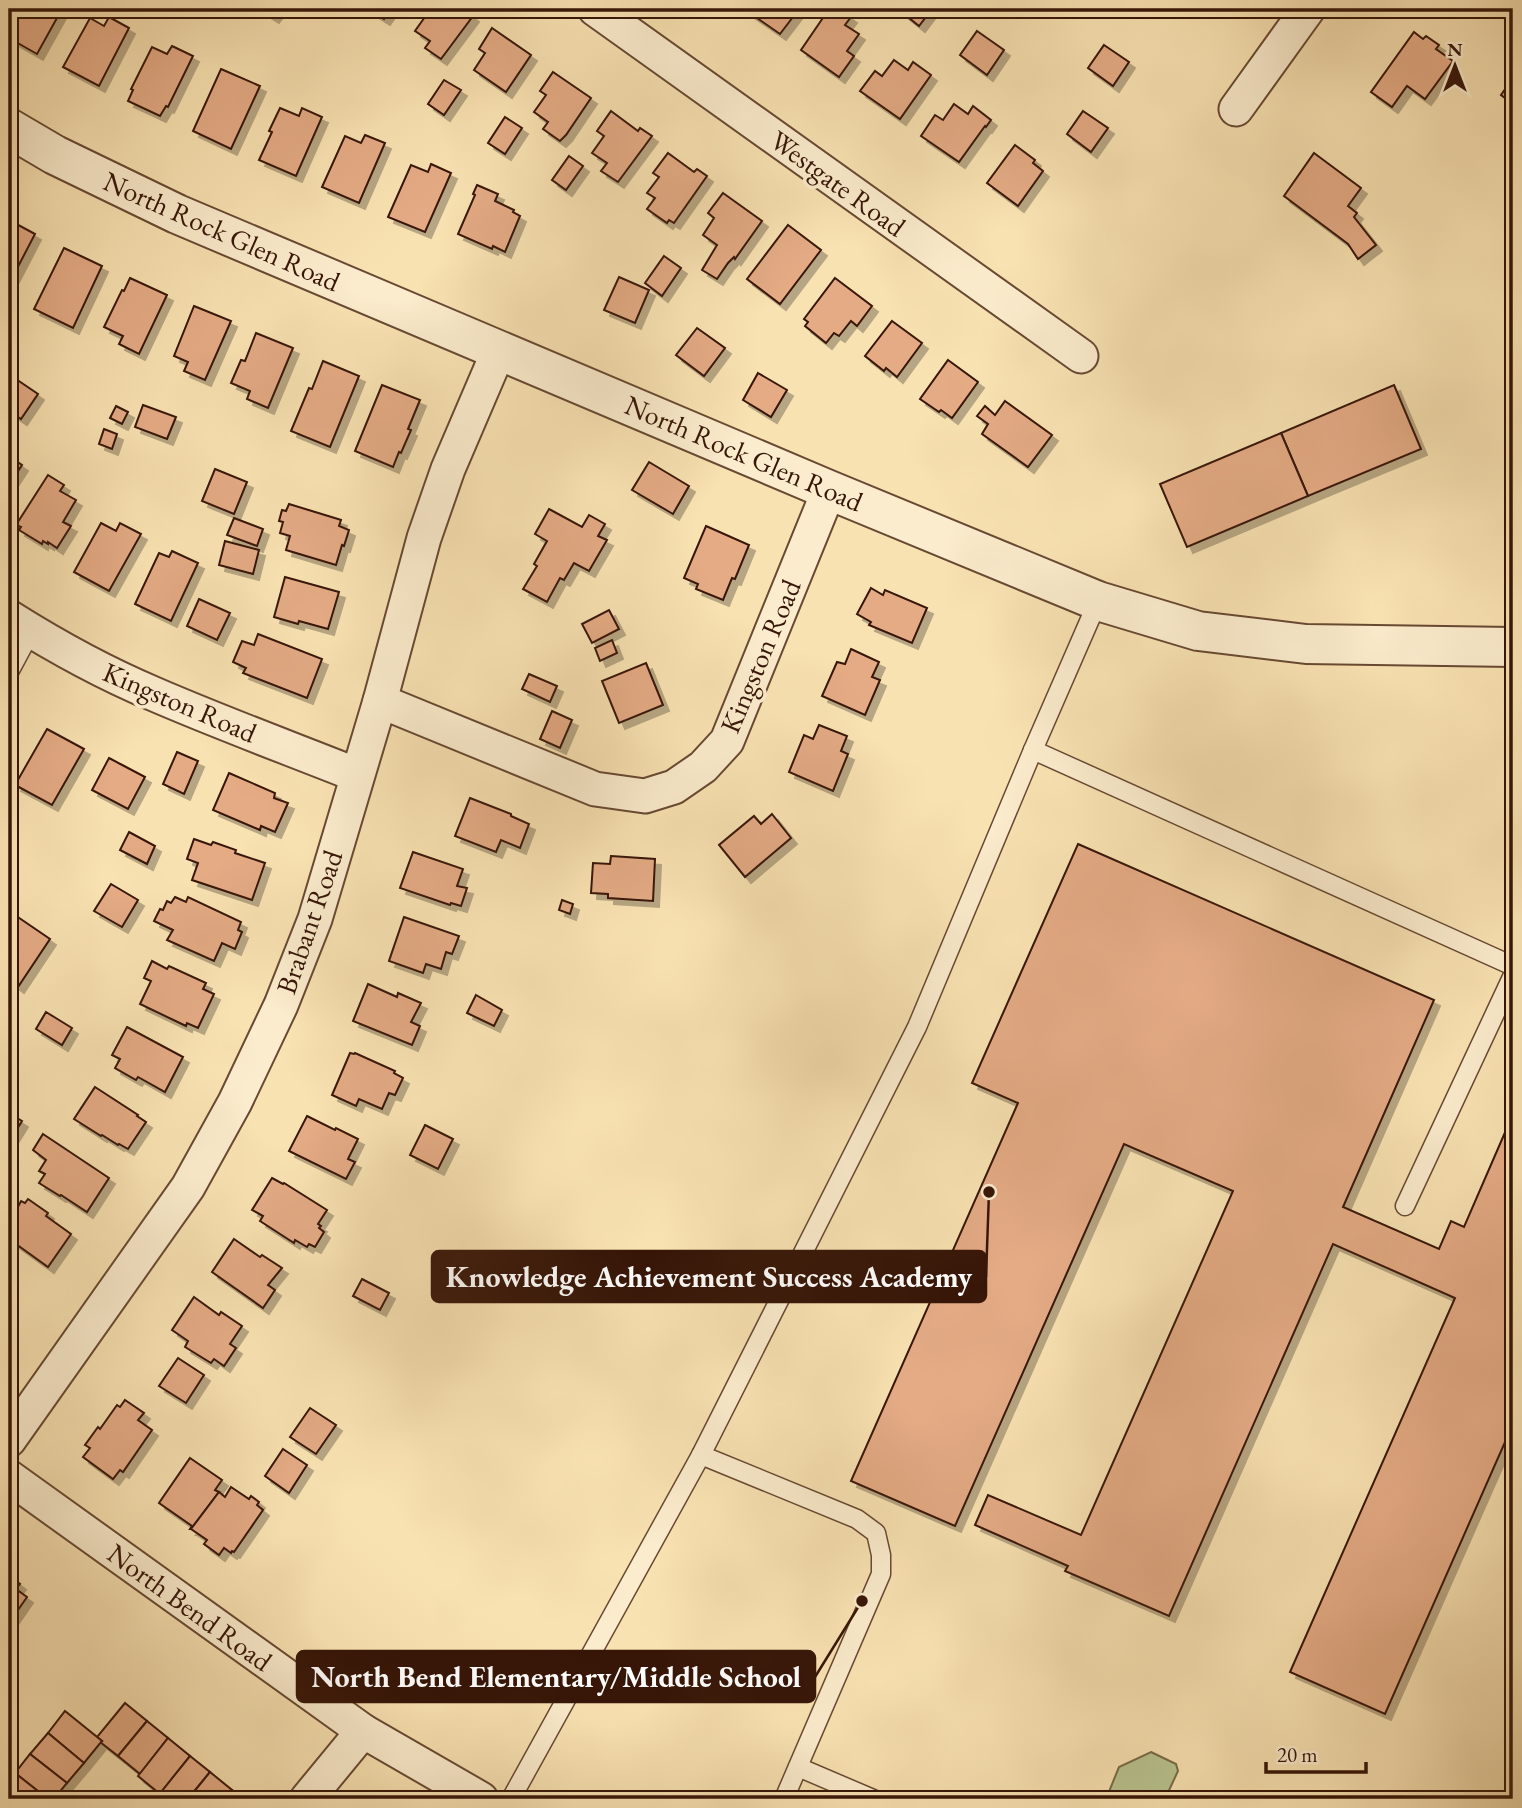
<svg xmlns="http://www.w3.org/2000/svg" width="1522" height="1808" font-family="'EB Garamond',serif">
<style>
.green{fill:#b9c490;stroke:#786d4c;stroke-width:2}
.building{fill:#e4ab85;stroke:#371608;stroke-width:2;filter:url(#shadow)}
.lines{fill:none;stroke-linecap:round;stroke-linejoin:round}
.service-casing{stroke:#684932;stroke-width:21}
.minor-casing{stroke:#684932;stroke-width:37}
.tertiary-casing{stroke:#684932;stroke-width:42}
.service{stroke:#fbeccd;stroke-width:18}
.minor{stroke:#fbeccd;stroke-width:33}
.tertiary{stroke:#fbeccd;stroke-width:38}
.labels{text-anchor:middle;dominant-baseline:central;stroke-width:7;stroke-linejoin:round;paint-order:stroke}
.street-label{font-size:28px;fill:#371608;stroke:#fbeccd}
.leader{fill:none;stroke:#371608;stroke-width:2.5}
.callout-dot{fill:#371608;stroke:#fbeccd;stroke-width:2.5}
.callout{fill:#371608;stroke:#371608;stroke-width:2.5}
.callout-label{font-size:30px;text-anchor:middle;font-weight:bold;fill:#fff}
</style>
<defs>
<filter id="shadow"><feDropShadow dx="6" dy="6" stdDeviation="0" flood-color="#0004"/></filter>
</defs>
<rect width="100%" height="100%" fill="#f9e2b2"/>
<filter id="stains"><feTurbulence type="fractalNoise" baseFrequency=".00286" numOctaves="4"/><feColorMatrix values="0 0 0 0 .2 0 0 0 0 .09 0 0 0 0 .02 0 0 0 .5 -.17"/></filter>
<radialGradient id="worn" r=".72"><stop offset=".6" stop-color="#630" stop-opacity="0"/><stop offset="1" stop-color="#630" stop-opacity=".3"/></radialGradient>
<path class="green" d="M1151 1752 1176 1764 1178 1771 1165 1799H1106L1119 1767Z"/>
<g class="building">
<path d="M14 9H62L37 54 9 38V18Z"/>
<path d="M260 9H279L273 17Z"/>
<path d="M368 9H391L384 19Z"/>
<path d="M420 9H463L473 16 441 59 425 48 430 41 415 31 427 14Z"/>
<path d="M744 9H790L796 13 780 34Z"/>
<path d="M829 9H839L851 17 845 25 859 34 847 51 854 56 839 77 801 50Z"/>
<path d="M906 9H932L919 26 903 13Z"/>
<path d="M109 17 129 28 99 86 63 67 90 18 104 26Z"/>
<path d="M492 28 531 55 506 92 474 70 485 53 479 49Z"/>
<path d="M977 31 1004 50 987 75 960 55Z"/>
<path d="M1414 32 1423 39 1426 36 1439 45 1436 49 1453 61 1425 99 1407 86 1392 107 1371 92Z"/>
<path d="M1104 45 1129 62 1113 86 1088 68Z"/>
<path d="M172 46 193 56 168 107 166 106 160 116 128 101 133 90 131 89 152 47 167 54Z"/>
<path d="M894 60 908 70 913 62 931 75 900 119 860 91 875 71 882 76Z"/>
<path d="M221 69 260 86 231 149 193 131Z"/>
<path d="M553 72 591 98 566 135 560 141 543 129 548 122 534 112 546 95 540 91Z"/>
<path d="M1513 78V104L1501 95Z"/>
<path d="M444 80 461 90 444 115 428 104Z"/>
<path d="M954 104 968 114 973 106 991 120 986 127 985 126 959 162 921 136 935 115 943 120Z"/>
<path d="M280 108 299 116 302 108 322 117 296 176 259 160 272 132 269 131Z"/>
<path d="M611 111 638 131 640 128 652 136 618 182 601 171 607 163 592 153 604 136 597 131Z"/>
<path d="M1083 111 1108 128 1091 152 1067 134Z"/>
<path d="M505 117 522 128 505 154 488 143Z"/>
<path d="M365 135 385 143 359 203 322 187 345 136 361 143Z"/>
<path d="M1015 145 1035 160 1033 163 1043 171 1018 206 987 183Z"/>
<path d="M668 153 694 172 697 169 707 176 674 223 669 220 667 223 647 209 655 198 647 193 659 177 653 173Z"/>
<path d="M1314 153 1361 188 1348 206 1357 213 1354 217 1376 245 1358 259 1348 244 1284 196Z"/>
<path d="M569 156 583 166 566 190 552 180Z"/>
<path d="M431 164 451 173 425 232 388 217 411 165 428 172Z"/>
<path d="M477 185 498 194 495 201 514 210 513 212 520 216 505 252 493 246 492 249 458 234 475 195 473 194Z"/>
<path d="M723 193 762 221 735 259 734 257 728 263 717 279 702 270 717 245 703 235 714 218 708 213Z"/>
<path d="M9 220 35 234 9 284Z"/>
<path d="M788 225 821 250 780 304 747 279Z"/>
<path d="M64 248 102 266 73 328 34 309Z"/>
<path d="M664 256 681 268 662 296 645 283Z"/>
<path d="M619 277 649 290 635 323 604 310Z"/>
<path d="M130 278 167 295 139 354 119 344 123 336 104 327 122 290 124 291Z"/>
<path d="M835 278 872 306 857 326 851 321 839 336 834 333 826 343 805 326 808 322 804 319Z"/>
<path d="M194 306 231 321 205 380 184 371 188 362 174 356Z"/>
<path d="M892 321 922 343 897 377 886 368 884 371 865 356Z"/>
<path d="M697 328 725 348 704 376 676 355Z"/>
<path d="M256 333 293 348 268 408 247 399 250 391 231 383 241 360 245 361Z"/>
<path d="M948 360 978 382 952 418 941 410 939 412 920 399Z"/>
<path d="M323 361 359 376 330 447 291 431 309 388 312 389Z"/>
<path d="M758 373 787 390 771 417 743 400Z"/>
<path d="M10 375 38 394 21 419 9 411Z"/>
<path d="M382 385 420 400 408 429 411 430 401 453 399 452 393 467 355 451Z"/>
<path d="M1394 385 1421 449 1308 496 1281 433Z"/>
<path d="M1005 401 1052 435 1028 467 982 434 988 424 977 416 985 406 995 415Z"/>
<path d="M143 405 176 417 167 439 135 427Z"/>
<path d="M116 406 128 412 122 424 110 418Z"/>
<path d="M104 429 117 434 112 449 99 444Z"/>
<path d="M1281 433 1308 496 1187 547 1160 484Z"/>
<path d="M9 456 22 465 9 485Z"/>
<path d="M649 462 689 486 673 514 632 490Z"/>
<path d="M215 469 247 482 234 514 202 501Z"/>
<path d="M48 475 64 485 60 491 76 500 63 522 71 526 57 548 48 542V544L43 541 42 544 19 530 21 527 16 525Z"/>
<path d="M289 504 338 519 341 520 339 526 349 530 344 546 342 545 336 565 286 550 290 536 280 533 283 522 279 521 282 510 286 511Z"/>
<path d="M549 509 582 527 589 515 605 524 598 536 607 540 589 571 574 563 564 580 560 578 547 602 523 589 537 566 534 564 547 541 535 534Z"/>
<path d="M234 518 263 529 257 546 227 535Z"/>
<path d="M101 523 116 531 120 523 141 534 109 591 74 572Z"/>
<path d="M706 526 749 545 735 579 732 578 723 600 696 589 698 584 684 578Z"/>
<path d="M225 541 259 550 253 574 219 565Z"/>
<path d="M172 551 198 563 171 621 135 604 159 553 169 557Z"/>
<path d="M285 577 339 592 328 629 299 621 298 624 274 617Z"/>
<path d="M871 588 883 595 885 590 927 608 912 643 869 625 871 622 857 614Z"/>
<path d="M199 599 230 613 217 640 187 626Z"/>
<path d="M609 610 619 629 592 643 582 624Z"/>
<path d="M258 634 322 659 307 698 243 673 246 668 233 662 242 641 254 645Z"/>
<path d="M612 640 617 653 600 661 595 648Z"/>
<path d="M851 649 879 662 872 677 880 680 865 715 822 696 837 662 845 664Z"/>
<path d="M646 663 663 705 619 723 602 681Z"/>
<path d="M529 674 557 686 550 702 522 689Z"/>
<path d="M552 711 572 720 560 748 540 739Z"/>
<path d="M819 725 847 736 841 751 848 754 833 791 789 772 804 735 813 739Z"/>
<path d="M47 729 84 749 52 805 15 785Z"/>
<path d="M177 752 198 761 184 794 163 784Z"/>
<path d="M109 758 145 777 128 809 92 790Z"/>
<path d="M229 773 275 793 274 798 288 803 275 832 261 826 260 830 213 810Z"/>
<path d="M470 798 511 814V816L529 824 520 848 501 840 496 852 455 836Z"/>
<path d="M772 814 791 838 745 877 719 845 754 816 761 824Z"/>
<path d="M129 832 155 846 147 864 120 850Z"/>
<path d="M194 839 211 845 213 842 236 850 235 853 265 863 252 900 192 880 198 863 187 859Z"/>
<path d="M1078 844 1434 1000 1343 1207 1439 1249 1451 1221 1464 1227 1513 1114V1424L1385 1714 1290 1672 1455 1298 1333 1244 1169 1616 1065 1571 1068 1566 975 1525 988 1495 1081 1535 1233 1191 1124 1144 955 1526 851 1481 1018 1103 972 1083Z"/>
<path d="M413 852 463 869 457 886 467 888 461 906 451 903 450 905 400 888Z"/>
<path d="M611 856 655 859 653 901 608 898V894L591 893 593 863 610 864Z"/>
<path d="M111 884 138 900 122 927 94 911Z"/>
<path d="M175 897 186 902 188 897 241 922 238 930 242 932 235 949 222 943 214 961 167 940 173 930 154 921 160 909 163 910 167 901 171 903Z"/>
<path d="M562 900 573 904 570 914 559 910Z"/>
<path d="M9 911 50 939 18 987 9 980Z"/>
<path d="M404 917 459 936 452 954 446 952 441 969 426 964 423 973 389 961Z"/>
<path d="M152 961 167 969 169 966 206 983 203 989 214 994 198 1028 187 1023 186 1026 140 1004 151 981 144 978Z"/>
<path d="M368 984 397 997 398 993 421 1003 411 1022 420 1026 412 1045 353 1021Z"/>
<path d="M476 995 502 1010 494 1026 467 1013Z"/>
<path d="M46 1012 72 1028 62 1045 36 1029Z"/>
<path d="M127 1027 183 1057 165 1092 138 1077 136 1080 115 1068 120 1059 112 1055Z"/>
<path d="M350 1053 354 1054 355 1053 395 1071 394 1073 403 1078 395 1095 389 1093 382 1109 359 1099 356 1106 332 1095Z"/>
<path d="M95 1087 138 1115 137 1116 146 1122 128 1149 119 1144 118 1145 102 1135 101 1136 74 1119Z"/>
<path d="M9 1113 22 1121 9 1142Z"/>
<path d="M307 1116 335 1130 336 1128 358 1139 348 1159 355 1162 346 1179 289 1151Z"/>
<path d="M425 1125 453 1139 438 1169 410 1155Z"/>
<path d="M43 1134 109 1178 87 1212 61 1195 60 1196 39 1183 45 1174 39 1171 46 1160 33 1150Z"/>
<path d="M272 1178 283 1184 284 1183 327 1210 318 1224 321 1226 319 1228 324 1232 315 1247 309 1244 307 1247 295 1240 294 1243 260 1221 263 1216 252 1210Z"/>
<path d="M28 1199 48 1213 46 1216 71 1234 48 1267 9 1239V1212L14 1205 18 1207 21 1201 25 1203Z"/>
<path d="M234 1239 260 1257 262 1255 282 1268 268 1285 275 1290 263 1308 212 1272Z"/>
<path d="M362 1279 389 1293 380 1310 353 1296Z"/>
<path d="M194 1297 219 1315 221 1312 242 1326 230 1344 236 1348 224 1366 214 1359 211 1363 185 1347 188 1341 172 1330Z"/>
<path d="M178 1358 204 1375 186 1403 159 1386Z"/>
<path d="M125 1400 144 1413 138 1420 152 1430 123 1472 120 1470 113 1479 83 1457 90 1448 85 1445 98 1427 100 1429 117 1405 120 1407Z"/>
<path d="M310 1408 336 1425 316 1454 290 1437Z"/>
<path d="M283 1449 307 1465 289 1493 265 1476Z"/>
<path d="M190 1458 222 1480 215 1490 219 1492 191 1529H190L192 1526 159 1503Z"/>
<path d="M231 1487 249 1499 251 1496 259 1502 257 1505 263 1510 234 1552 232 1551 231 1553 224 1548 219 1555 204 1544 207 1540 191 1529 219 1492 225 1497Z"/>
<path d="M9 1575 20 1584 16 1589 27 1597 9 1623Z"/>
<path d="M125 1703 147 1721 118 1756 100 1742 102 1741 97 1737Z"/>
<path d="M65 1711 102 1741 84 1763 48 1733Z"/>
<path d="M147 1721 168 1738 140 1774 118 1756Z"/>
<path d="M48 1733 84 1763 67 1783 30 1754Z"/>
<path d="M168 1738 190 1756 160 1794 138 1776Z"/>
<path d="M30 1754 67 1783 54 1799H48L15 1773Z"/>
<path d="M190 1756 210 1772 188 1799H171L161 1792Z"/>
<path d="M210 1772 232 1790 225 1799H188Z"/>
<path d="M15 1773 48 1799H9V1781Z"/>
<path d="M232 1790 244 1799H225Z"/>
</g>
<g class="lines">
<defs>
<g id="service">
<path d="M9 672 31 631"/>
<path d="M1033 750 1513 966"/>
<path d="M1405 1206 1513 975"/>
<path d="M701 1455 857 1519 876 1533 881 1555V1574L784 1799"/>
<path d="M798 1767 873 1799"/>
<path d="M511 1799 701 1455 917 1027 1033 750 1098 601"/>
</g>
<g id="minor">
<path d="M595 9 1081 356"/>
<path d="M1236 109 1308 9"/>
<path d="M9 617C55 646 104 673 154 694 221 723 289 748 357 775"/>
<path d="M380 701 595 789 645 796 674 787 703 767 727 741 829 490"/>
<path d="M9 1440 188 1187 235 1102 281 1005 315 919 380 701 424 538 448 469 499 350"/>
<path d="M9 1477 363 1731 481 1799"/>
<path d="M307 1799 363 1731"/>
</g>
<path id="tertiary" d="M9 128 55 155 177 214 829 490 1098 601 1198 631 1306 644 1513 647"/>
</defs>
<use href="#service" class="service-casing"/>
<use href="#minor" class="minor-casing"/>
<use href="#tertiary" class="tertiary-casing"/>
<use href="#service" class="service"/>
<use href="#minor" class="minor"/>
<use href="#tertiary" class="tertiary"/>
</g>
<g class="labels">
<g class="street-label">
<text transform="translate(838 183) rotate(36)">Westgate Road</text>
<text transform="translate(222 231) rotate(24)">North Rock Glen Road</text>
<text transform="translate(744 453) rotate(23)">North Rock Glen Road</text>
<text transform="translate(760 656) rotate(-67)">Kingston Road</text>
<text transform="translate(180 702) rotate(23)">Kingston Road</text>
<text transform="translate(309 922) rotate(-71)">Brabant Road</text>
<text transform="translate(190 1607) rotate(36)">North Bend Road</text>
</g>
</g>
<path class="leader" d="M989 1192L986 1277M862 1601L815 1677"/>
<g class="callout-dot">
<circle cx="989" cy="1192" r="7"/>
<circle cx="862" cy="1601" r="7"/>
</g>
<g class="callout">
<rect x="432" y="1251" width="554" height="51" rx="7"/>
<rect x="297" y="1651" width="518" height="51" rx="7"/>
</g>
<g class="callout-label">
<text x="709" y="1287">Knowledge Achievement Success Academy</text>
<text x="556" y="1687">North Bend Elementary/Middle School</text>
</g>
<rect width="1522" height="1808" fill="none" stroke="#f9e2b2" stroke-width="35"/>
<rect x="10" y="10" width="1501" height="1787" fill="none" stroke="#371608" stroke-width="3.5"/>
<rect x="18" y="18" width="1487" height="1773" fill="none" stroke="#371608" stroke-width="2"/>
<g transform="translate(1455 66)" stroke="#fbeccd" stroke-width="5" paint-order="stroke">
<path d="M0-5L12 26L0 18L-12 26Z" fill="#371608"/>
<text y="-10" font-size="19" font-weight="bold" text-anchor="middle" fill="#371608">N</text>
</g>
<path d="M1266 1762v10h100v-10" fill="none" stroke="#371608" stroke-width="3.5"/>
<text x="1277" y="1762" font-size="21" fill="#371608" stroke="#fbeccd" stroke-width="5" paint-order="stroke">20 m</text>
<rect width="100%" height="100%" filter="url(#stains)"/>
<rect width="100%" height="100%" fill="url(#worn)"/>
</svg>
